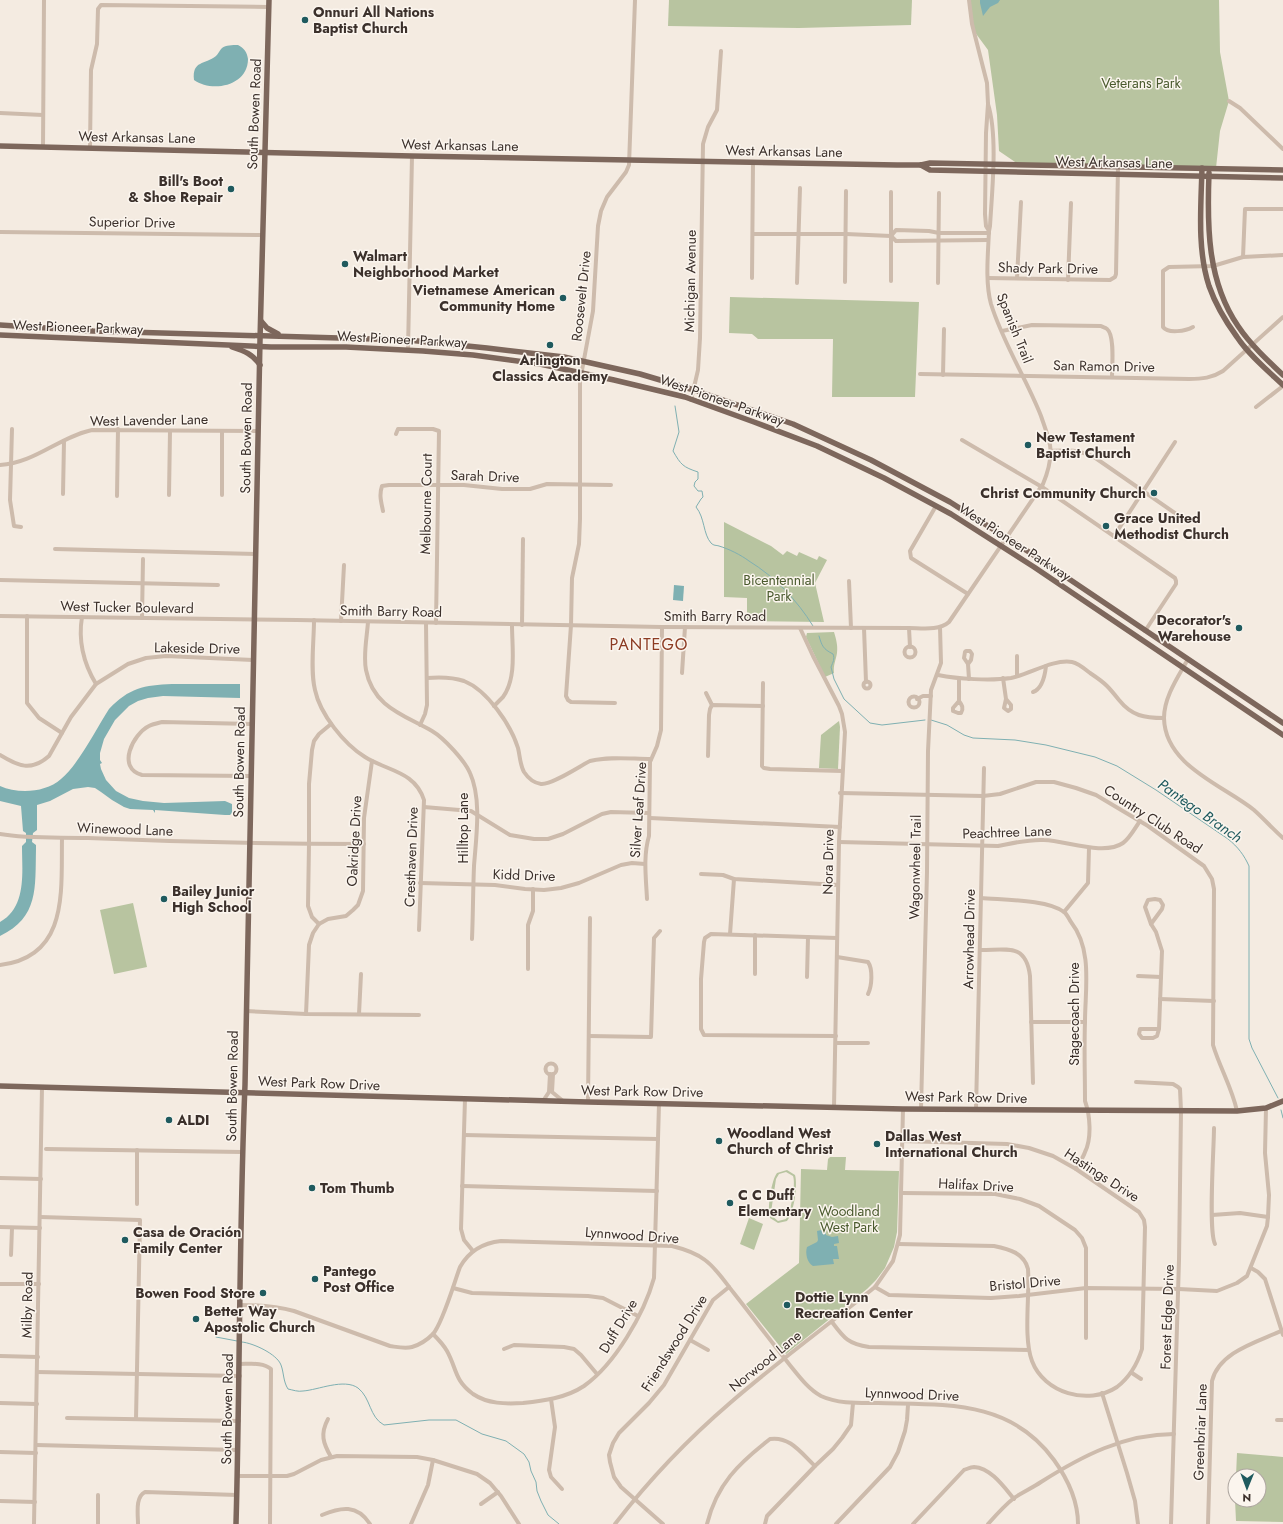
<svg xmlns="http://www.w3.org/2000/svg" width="1283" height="1524" font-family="Jost,sans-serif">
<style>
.green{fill:#b8c4a0;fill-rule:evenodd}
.water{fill:#7fb0b2}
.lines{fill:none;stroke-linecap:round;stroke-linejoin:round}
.stream{stroke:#7fb0b2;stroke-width:1}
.minor{stroke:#cdbbac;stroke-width:4}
.major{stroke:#7d675c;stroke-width:5.5}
.poi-dot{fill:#1f5a5e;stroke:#fbf5ee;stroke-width:1.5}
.labels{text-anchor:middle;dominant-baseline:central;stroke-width:3;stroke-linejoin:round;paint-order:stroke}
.poi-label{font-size:14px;font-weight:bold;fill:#3b302b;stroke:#fbf5ee;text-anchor:start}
.park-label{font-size:14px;fill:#4a5a2e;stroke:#fbf5ee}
.street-label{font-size:14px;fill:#3b302b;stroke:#fbf5ee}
.water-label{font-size:15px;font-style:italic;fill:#1f5a5e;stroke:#fbf5ee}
.quarter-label{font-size:16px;letter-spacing:1px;fill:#8c3b22;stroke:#fbf5ee}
</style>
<rect width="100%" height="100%" fill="#f4ebe1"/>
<g class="green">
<path d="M669 0H912L911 25 799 28 668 26Z"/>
<path d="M970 0H1219L1220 52 1229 101 1220 131 1216 168 1018 164 999 151 997 115 988 50 974 31Z"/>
<path d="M730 297 919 302 915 397H832L833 339H758L752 334 729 333Z"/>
<path d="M724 522 771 546 783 555 787 551 797 556 799 552 817 560 819 556 827 560 815 583 824 622 747 621V598L724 597Z"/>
<path d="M834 632C836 639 838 645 837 653 836 660 833 665 834 673L825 677 806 637 807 633Z"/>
<path d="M839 721 840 727 838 769 819 768 821 735Z"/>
<path d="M133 903 147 967 114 974 100 910Z"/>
<path d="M830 1157H846L845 1170 899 1171 897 1232 894 1247 885 1268 876 1280 867 1289 786 1354 746 1304 799 1263 801 1169 827 1170 828 1159Z"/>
<path d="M787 1170 795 1175C798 1185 794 1213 787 1221L778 1223 770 1218C767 1209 771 1181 777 1173ZM786 1172 793 1176C796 1184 791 1212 786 1219L778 1221 772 1216 771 1212 776 1179 779 1174Z"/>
<path d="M749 1218 763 1224 754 1250 740 1244Z"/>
<path d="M1237 1453 1283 1457V1522L1236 1521 1235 1500H1259V1476H1236Z"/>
</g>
<g class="water">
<path d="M980 0H1000L998 3 990 7 983 16 980 3Z"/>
<path d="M238 45C244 48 247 52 248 59 248 86 212 93 194 80 192 60 205 65 216 56 218 54 220 50 222 48 226 45 232 45 238 45Z"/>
<path d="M674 585 684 586 683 601 673 600Z"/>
<path d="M172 684H240V698L163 696 148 698 138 701 129 706 115 720 104 739 100 753V760L102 763 100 764 101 769 106 780 116 791 129 798 143 801 164 803 225 801 232 804V813L230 815H225L155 810V813L153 810 130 809 124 807 112 800 101 792 95 788 88 787 73 789 50 801 37 805V830L33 833 32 842 36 845V849C35 888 39 917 0 936V922C27 907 22 872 22 846L26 842V833L23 831 21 806 0 801V786C18 794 45 793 61 779 79 764 96 729 109 709 129 688 144 685 172 684Z"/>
<path d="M826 1229V1235L832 1237 838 1236 839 1243 834 1244V1246H837L839 1259H833L834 1264 813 1266C807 1263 805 1253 807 1247L817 1242 818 1240 817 1231Z"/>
</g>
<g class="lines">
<g class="stream">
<path d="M675 406 679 432 673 451C681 465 683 467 698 472V479L695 482 694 486 698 491H702L703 497 701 499 696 507C705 518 703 534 711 543 714 546 716 545 719 546 729 549 741 555 749 561 775 577 797 600 813 626"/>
<path d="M819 636C822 646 823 649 833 654 835 659 833 662 831 667L834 679 844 699 870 723 882 725 925 720"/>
<path d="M931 720 947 725 964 735 973 738 1015 740 1046 745 1095 757 1117 766 1156 790 1228 839C1238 847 1244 855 1249 866V1039L1252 1048 1278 1098"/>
<path d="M1281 1110 1283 1118"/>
<path d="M216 1337 237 1341"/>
<path d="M242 1342C253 1343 277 1354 281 1365 284 1373 283 1381 288 1389 293 1390 298 1392 303 1391 318 1390 344 1378 358 1388 371 1398 369 1417 384 1425L429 1420H456L482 1434 506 1441 524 1454 529 1462 531 1471 536 1482 537 1491 541 1501 548 1515 559 1524"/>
</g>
<g class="minor">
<path d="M969 0 972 24 987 83 988 104 986 133 985 214 986 226 989 231"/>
<path d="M1229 101 1240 108 1283 149"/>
<path d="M0 113 43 115"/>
<path d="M43 147 44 0"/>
<path d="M90 148 91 70 97 44 98 9 101 5 269 7"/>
<path d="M1283 209H1245L1243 257 1283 255"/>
<path d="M0 232 263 235"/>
<path d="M753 234H846L891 236 896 241 988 240"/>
<path d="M891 236 896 230 929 231 939 233H989"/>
<path d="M752 278 753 163"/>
<path d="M988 278 1110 280 1115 277 1116 274 1118 167"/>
<path d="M1017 278 1021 202"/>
<path d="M1068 280 1071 203"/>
<path d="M891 281V192"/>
<path d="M845 282 846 191"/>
<path d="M797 283 800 188"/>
<path d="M938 283 939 193"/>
<path d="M1193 327C1186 331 1168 334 1163 327V271L1169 267 1213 266 1243 257"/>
<path d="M1002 331 1032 325 1101 326C1102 327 1107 328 1107 329 1115 335 1112 367 1112 377"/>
<path d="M408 350 412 156"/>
<path d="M920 374 1189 379C1202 379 1212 378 1223 371L1283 317"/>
<path d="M943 375 944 329"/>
<path d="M691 400 698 370 700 338 703 144 708 127 717 110 721 51"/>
<path d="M1256 407 1283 386"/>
<path d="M12 429 10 500 14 526 21 527"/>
<path d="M396 434 398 429H433L439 431 436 623"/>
<path d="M962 440 1042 487 1175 578 1176 581V584L1145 631"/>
<path d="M1050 451C1068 450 1076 449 1094 457L1182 518"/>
<path d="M0 465C35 463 59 437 92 430L258 431"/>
<path d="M63 494 64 441"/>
<path d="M169 495 170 431"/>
<path d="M222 495V431"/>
<path d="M117 496 118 429"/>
<path d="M936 506 910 551 911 558 968 594"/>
<path d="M383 511C381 501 379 495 382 486L389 485H464L502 489H530L547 484 611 485"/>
<path d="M1114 536 1175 442"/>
<path d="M55 549 256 554"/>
<path d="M0 580 218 585"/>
<path d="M849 581 851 628"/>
<path d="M0 616 297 620 662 627 909 628C921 628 939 631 949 622L1043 484C1048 472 1052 458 1050 445 1048 435 1044 425 1041 416 1026 378 1003 343 991 304 985 282 988 254 989 231L990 226C992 191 998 136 988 104"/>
<path d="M27 616V703L39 718 62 733"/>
<path d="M82 617C78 641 84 664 96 684"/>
<path d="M142 618 143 559"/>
<path d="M314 620C314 642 310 670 315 690 320 714 344 744 365 757 387 771 415 771 424 800L419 930"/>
<path d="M341 621 344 565"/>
<path d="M368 622C367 637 363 655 366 670 373 707 404 715 432 731 444 738 465 761 470 773 482 799 476 838 474 866 473 890 473 915 472 939"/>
<path d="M522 625 523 539"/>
<path d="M800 628 813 656 839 706 842 714 845 732 839 842 834 1107"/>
<path d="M864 628 866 682"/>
<path d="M909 628 910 647"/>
<circle cx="910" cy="652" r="5.5"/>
<path d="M966 651H970L972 654 971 660 968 664 964 658 965 652Z"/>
<path d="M1188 659C1178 677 1164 697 1164 718 1165 766 1223 785 1254 810 1264 819 1273 829 1283 838"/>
<path d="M968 664 969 679"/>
<path d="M682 673 685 627"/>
<path d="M938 675C958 679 990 681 1011 678 1030 674 1053 659 1072 662 1078 663 1085 669 1090 673 1096 677 1102 681 1107 686 1111 690 1115 695 1119 700 1132 716 1144 718 1164 718"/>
<path d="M1017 676V656"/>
<path d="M427 678C439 677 452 677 464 681 487 690 511 725 518 748 520 756 520 765 524 772 528 778 534 783 541 784 552 785 580 766 590 761 610 756 631 759 651 759"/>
<path d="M1003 678 1006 699 1011 705V709L1008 711 1004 708 1006 699"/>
<circle cx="867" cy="685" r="3.5"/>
<path d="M763 683 762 766 764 768 770 769 842 771"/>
<path d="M1033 692C1042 689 1045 675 1046 666"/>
<path d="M706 693 712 705"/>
<circle cx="914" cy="702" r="5.5"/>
<path d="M917 699 923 696H931"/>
<path d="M959 701C962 705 964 708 961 713H958L953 711V708Z"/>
<path d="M959 701V679"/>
<path d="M615 703 571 702 568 700 566 696 571 625 572 578 579 544 580 519V381L593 311 598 226 601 211 607 197 626 172 629 165 635 0"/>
<path d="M494 706C497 703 500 700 503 697 517 678 512 647 512 625"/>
<path d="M420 725 425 714 427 705 426 623"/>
<path d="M0 755C18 766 31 772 49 756L71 717 96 684 128 664 146 658 166 656 253 660"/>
<path d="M708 756 709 715 710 709 712 705 763 706"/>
<path d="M251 776 142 775C116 768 133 734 149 726 153 724 158 723 162 722L252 724"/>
<path d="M840 793 983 796 1000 794 1036 782H1054L1076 788 1096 795 1148 826 1204 866 1212 879 1214 889 1213 1045C1220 1068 1232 1088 1237 1111"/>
<path d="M424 807 471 811 510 835 534 839H548L563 834 602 814 611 812 649 813"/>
<path d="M650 818 840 827"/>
<path d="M0 834C29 839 58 837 88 838 180 842 272 844 364 844"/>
<path d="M839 842 998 846C1013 843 1029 839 1044 840 1067 841 1104 856 1123 843 1130 838 1135 828 1140 821"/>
<path d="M701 874 723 875 734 879 838 885"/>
<path d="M420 883 495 885 525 889 544 890 561 888 579 883 621 865 632 863 645 864"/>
<path d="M981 898C1001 900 1048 899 1064 912 1067 914 1069 919 1071 922 1093 950 1085 989 1085 1022 1084 1049 1085 1075 1085 1101 1090 1115 1092 1138 1085 1152 1083 1158 1079 1163 1076 1169"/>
<path d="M647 899C646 878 643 856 649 836L650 762 657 746 661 730 662 627"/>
<path d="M1155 899 1160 900 1163 905 1162 909 1151 924 1145 907 1148 900Z"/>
<path d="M1064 912 1088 883 1089 848"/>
<path d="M319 924 312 917 308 906 309 844V784L312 750 314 741 319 734 331 724"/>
<path d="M1151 924 1156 932 1162 951 1159 1029 1157 1036 1153 1038H1142L1139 1034 1140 1029H1159"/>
<path d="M730 934 734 879"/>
<path d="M755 935V974"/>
<path d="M981 950C1007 950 1026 943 1030 976L1033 1083"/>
<path d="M837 957 868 962C873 969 872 986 868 994"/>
<path d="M0 965C69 957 61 891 62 838"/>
<path d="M528 969V925L533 911V889"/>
<path d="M1138 976 1161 977"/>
<path d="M807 977 808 937"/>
<path d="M1160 999 1214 1001"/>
<path d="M246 1011 306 1014 419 1015"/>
<path d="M306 1014 309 945 313 933 319 924 328 919 346 916 353 910 358 905 363 891 364 818 372 761"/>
<path d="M359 1014 361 974"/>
<path d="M1031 1022H1085"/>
<path d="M589 1036 651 1037 654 938 660 931"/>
<path d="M836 1036 704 1035 701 1029V979L704 942 705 938 711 934 837 938"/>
<path d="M836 1043H868"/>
<circle cx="551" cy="1069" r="5.5"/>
<path d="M553 1074 552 1092 563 1101"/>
<path d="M1136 1082 1173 1084 1178 1087 1180 1089 1181 1111 1179 1260 1171 1524"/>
<path d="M465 1099 461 1229 464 1240 473 1251"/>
<path d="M543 1101 549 1092 550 1074"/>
<path d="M588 1102 590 918"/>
<path d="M921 1109 927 872 928 751 931 690 941 663 940 627"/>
<path d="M976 1109 984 768"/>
<path d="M1214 1128C1214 1148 1208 1231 1215 1244"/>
<path d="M464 1135 658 1139"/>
<path d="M46 1149 242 1152"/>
<path d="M0 1178 41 1179"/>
<path d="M462 1186 657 1191"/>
<path d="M902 1193 995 1194 1020 1199 1039 1206 1075 1230 1082 1238 1086 1248V1338"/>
<path d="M137 1204V1150"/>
<path d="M1212 1215 1240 1213 1268 1217"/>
<path d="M40 1217 140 1220 136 1419"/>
<path d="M0 1227 40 1228"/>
<path d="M898 1244 994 1246C1009 1249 1024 1253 1028 1269 1030 1295 1023 1337 1032 1361 1044 1393 1088 1406 1117 1387 1130 1377 1137 1365 1142 1349L1145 1227 1144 1220 1139 1212 1076 1169 1053 1156 1029 1148 1007 1144 902 1141"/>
<path d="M11 1255 12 1228"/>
<path d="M1251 1268 1258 1272 1265 1279 1283 1335"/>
<path d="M0 1284H39"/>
<path d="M875 1287 889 1295 991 1298 1019 1296 1086 1288 1179 1289 1217 1291 1237 1283 1247 1276 1267 1226 1268 1217 1269 1195 1265 1153 1266 1108"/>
<path d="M453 1288 472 1293 588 1296 603 1298 638 1316"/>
<path d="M240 1305C259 1305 276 1306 294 1311L390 1346C397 1347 405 1349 412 1347 419 1345 428 1339 433 1334 443 1322 454 1283 460 1267 469 1251 482 1243 501 1241L672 1246C684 1249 696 1253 705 1260 716 1268 725 1282 733 1292 752 1316 770 1340 789 1364 798 1375 808 1389 821 1396 838 1404 859 1403 878 1403 944 1405 1010 1399 1054 1460 1067 1478 1078 1501 1078 1524"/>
<path d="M832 1322C844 1338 848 1344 869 1347L1029 1350"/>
<path d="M433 1334C438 1339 443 1344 447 1351 457 1369 454 1380 473 1394 488 1404 505 1404 523 1403 543 1401 566 1398 584 1386 615 1364 644 1314 654 1278L659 1104"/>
<path d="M690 1340 708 1350"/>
<path d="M504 1349 514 1345 564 1347 574 1349 581 1355 597 1374"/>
<path d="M0 1356 38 1357"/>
<path d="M240 1364C250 1364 263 1362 271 1369L270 1524"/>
<path d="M37 1372 240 1376"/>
<path d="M1132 1373 1141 1379"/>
<path d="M1102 1393 1127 1473 1135 1501 1138 1524"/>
<path d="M551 1399 555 1427 549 1470 551 1477 562 1489"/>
<path d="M0 1403 37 1404"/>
<path d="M67 1418 239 1421"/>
<path d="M328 1419C320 1434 323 1443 331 1457"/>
<path d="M1277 1420H1283"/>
<path d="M36 1445 237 1450"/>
<path d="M0 1452 36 1453"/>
<path d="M237 1476H287L294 1474 321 1460 337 1456 417 1457 433 1460 477 1474 490 1483 501 1496 519 1524"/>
<path d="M0 1501 35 1502"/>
<path d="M481 1504 498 1492"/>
<path d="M322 1515C341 1507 357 1504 370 1524"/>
<path d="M34 1524 42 1087"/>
<path d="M98 1524V1495"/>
<path d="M138 1524C138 1514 135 1497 145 1492L237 1495"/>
<path d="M411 1524 428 1485 433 1460"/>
<path d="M615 1524C649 1480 688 1439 730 1403 777 1362 827 1326 875 1287L893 1261 900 1235 903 1109"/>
<path d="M663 1524 621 1487 614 1477 610 1462 609 1455 613 1443 619 1433 649 1403 664 1385 713 1300 729 1287"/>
<path d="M707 1524C717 1484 738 1464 770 1439 790 1436 801 1453 815 1466"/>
<path d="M765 1524 767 1516 815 1466 833 1449 842 1438 851 1425 853 1403"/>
<path d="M836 1524 890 1467 898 1452 905 1431 907 1420 908 1405"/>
<path d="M913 1524 964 1470C967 1469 971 1467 974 1467 991 1468 1004 1487 1014 1499"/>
<path d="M988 1524C996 1515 1005 1505 1014 1498 1023 1492 1032 1488 1041 1482 1082 1456 1124 1434 1174 1434"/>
<path d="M1208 1524 1212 1381C1219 1352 1257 1342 1281 1331"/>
</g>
<g class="major">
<path d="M0 146 412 156 897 165H921L930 163 1283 170"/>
<path d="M921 165 930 170 1283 178"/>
<path d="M1202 168C1201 207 1197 249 1209 286 1215 303 1226 322 1237 337 1249 355 1267 370 1283 385"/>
<path d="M1209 173C1207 225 1207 281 1238 326 1250 344 1267 360 1283 375"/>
<path d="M261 321 267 328 278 334"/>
<path d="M0 325 93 331 408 340 487 348 564 357 640 374 694 390 793 424 871 460 950 502 1029 552 1283 723"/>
<path d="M0 335 271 347H346L423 351 473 355 540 364 614 380 685 397 754 422 817 446 884 478 951 514 1034 567 1283 735"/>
<path d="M232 347C244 351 253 354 260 365"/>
<path d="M0 1086 588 1102 903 1109 1237 1111 1266 1108 1283 1101"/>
<path d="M236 1524C240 1378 239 1231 245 1085L260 340 269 0"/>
</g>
</g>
<g class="poi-dot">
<circle cx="305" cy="20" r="4"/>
<circle cx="231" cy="189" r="4"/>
<circle cx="345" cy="264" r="4"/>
<circle cx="563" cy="298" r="4"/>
<circle cx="550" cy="345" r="4"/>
<circle cx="1028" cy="445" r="4"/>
<circle cx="1154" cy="493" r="4"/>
<circle cx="1106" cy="526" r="4"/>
<circle cx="1239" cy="628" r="4"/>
<circle cx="164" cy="899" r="4"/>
<circle cx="169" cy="1120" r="4"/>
<circle cx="719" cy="1141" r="4"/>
<circle cx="877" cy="1144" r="4"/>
<circle cx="312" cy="1188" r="4"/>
<circle cx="730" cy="1203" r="4"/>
<circle cx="125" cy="1240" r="4"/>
<circle cx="315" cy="1279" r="4"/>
<circle cx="263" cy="1293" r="4"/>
<circle cx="787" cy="1305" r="4"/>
<circle cx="196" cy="1319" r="4"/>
</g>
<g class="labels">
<g class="poi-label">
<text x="313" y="12">Onnuri All Nations<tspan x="313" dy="16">Baptist Church</tspan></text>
<text x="223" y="181" text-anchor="end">Bill's Boot<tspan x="223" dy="16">&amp; Shoe Repair</tspan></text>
<text x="353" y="256">Walmart<tspan x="353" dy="16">Neighborhood Market</tspan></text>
<text x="555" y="290" text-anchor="end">Vietnamese American<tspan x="555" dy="16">Community Home</tspan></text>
<text x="550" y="360" text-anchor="middle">Arlington<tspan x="550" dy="16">Classics Academy</tspan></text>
<text x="1036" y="437">New Testament<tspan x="1036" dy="16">Baptist Church</tspan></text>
<text x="1146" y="493" text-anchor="end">Christ Community Church</text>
<text x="1114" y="518">Grace United<tspan x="1114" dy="16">Methodist Church</tspan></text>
<text x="1231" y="620" text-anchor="end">Decorator's<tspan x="1231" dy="16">Warehouse</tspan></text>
<text x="172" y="891">Bailey Junior<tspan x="172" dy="16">High School</tspan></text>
<text x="177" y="1120">ALDI</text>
<text x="727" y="1133">Woodland West<tspan x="727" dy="16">Church of Christ</tspan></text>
<text x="885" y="1136">Dallas West<tspan x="885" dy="16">International Church</tspan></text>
<text x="320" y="1188">Tom Thumb</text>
<text x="738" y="1195">C C Duff<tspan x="738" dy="16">Elementary</tspan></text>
<text x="133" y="1232">Casa de Oración<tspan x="133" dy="16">Family Center</tspan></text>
<text x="323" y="1271">Pantego<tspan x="323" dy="16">Post Office</tspan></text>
<text x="255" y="1293" text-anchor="end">Bowen Food Store</text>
<text x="795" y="1297">Dottie Lynn<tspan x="795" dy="16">Recreation Center</tspan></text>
<text x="204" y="1311">Better Way<tspan x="204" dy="16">Apostolic Church</tspan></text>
</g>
<g class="park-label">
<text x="1141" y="83">Veterans Park</text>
<text x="779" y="580">Bicentennial<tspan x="779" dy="16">Park</tspan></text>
<text x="849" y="1211">Woodland<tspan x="849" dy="16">West Park</tspan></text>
</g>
<g class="street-label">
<text transform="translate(254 114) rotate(-88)">South Bowen Road</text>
<text transform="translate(137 137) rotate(1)">West Arkansas Lane</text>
<text transform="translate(460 145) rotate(1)">West Arkansas Lane</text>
<text transform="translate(784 151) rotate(1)">West Arkansas Lane</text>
<text transform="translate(1114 162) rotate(1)">West Arkansas Lane</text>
<text transform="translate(132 222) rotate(1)">Superior Drive</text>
<text transform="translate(1048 268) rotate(1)">Shady Park Drive</text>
<text transform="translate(690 281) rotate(-89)">Michigan Avenue</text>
<text transform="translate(581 296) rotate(-84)">Roosevelt Drive</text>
<text transform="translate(78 327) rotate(2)">West Pioneer Parkway</text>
<text transform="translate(1015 328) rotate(68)">Spanish Trail</text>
<text transform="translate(402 339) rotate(3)">West Pioneer Parkway</text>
<text transform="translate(1104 366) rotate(1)">San Ramon Drive</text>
<text transform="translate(722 400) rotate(19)">West Pioneer Parkway</text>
<text transform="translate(149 420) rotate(-1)">West Lavender Lane</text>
<text transform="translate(246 438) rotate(-89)">South Bowen Road</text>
<text transform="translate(485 476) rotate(2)">Sarah Drive</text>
<text transform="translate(426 504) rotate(-89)">Melbourne Court</text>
<text transform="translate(1015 542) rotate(33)">West Pioneer Parkway</text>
<text transform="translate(127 607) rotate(1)">West Tucker Boulevard</text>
<text transform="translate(391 611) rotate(1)">Smith Barry Road</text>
<text x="715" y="616">Smith Barry Road</text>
<text transform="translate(197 648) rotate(1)">Lakeside Drive</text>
<text transform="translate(239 762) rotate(-89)">South Bowen Road</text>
<text transform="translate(638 810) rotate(-86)">Silver Leaf Drive</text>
<text transform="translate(1153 819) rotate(33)">Country Club Road</text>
<text transform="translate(463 828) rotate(-90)">Hilltop Lane</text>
<text transform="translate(125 829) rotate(2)">Winewood Lane</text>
<text transform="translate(1007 832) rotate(-2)">Peachtree Lane</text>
<text transform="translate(354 841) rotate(-87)">Oakridge Drive</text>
<text transform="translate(411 857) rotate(-88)">Cresthaven Drive</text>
<text transform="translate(828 862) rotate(-89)">Nora Drive</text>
<text transform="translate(915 867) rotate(-89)">Wagonwheel Trail</text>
<text transform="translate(524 875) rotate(2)">Kidd Drive</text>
<text transform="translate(969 939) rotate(-89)">Arrowhead Drive</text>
<text transform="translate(1074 1014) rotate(-90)">Stagecoach Drive</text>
<text transform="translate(319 1083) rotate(2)">West Park Row Drive</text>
<text transform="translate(232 1086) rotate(-89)">South Bowen Road</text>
<text transform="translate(642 1091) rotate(1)">West Park Row Drive</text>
<text transform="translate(966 1097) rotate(1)">West Park Row Drive</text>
<text transform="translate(1102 1175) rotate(33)">Hastings Drive</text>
<text transform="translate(976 1185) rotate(3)">Halifax Drive</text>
<text transform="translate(632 1235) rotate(4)">Lynnwood Drive</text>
<text transform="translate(1025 1283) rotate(-5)">Bristol Drive</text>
<text transform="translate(27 1305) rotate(-89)">Milby Road</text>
<text transform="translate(1167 1317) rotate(-88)">Forest Edge Drive</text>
<text transform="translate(618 1326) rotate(-59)">Duff Drive</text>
<text transform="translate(674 1343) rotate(-58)">Friendswood Drive</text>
<text transform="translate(765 1361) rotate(-39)">Norwood Lane</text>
<text transform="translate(912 1394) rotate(2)">Lynnwood Drive</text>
<text transform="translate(227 1409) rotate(-89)">South Bowen Road</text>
<text transform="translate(1200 1432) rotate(-88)">Greenbriar Lane</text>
</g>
<g class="water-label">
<text transform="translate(1200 811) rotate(35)">Pantego Branch</text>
</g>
<g class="quarter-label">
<text x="649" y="644">PANTEGO</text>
</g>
</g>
<g transform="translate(1247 1488) rotate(181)"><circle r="19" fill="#fbf5ee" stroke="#aea6a0"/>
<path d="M0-3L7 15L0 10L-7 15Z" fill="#1f5a5e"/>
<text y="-6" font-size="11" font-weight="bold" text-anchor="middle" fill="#3b302b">N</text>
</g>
</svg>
